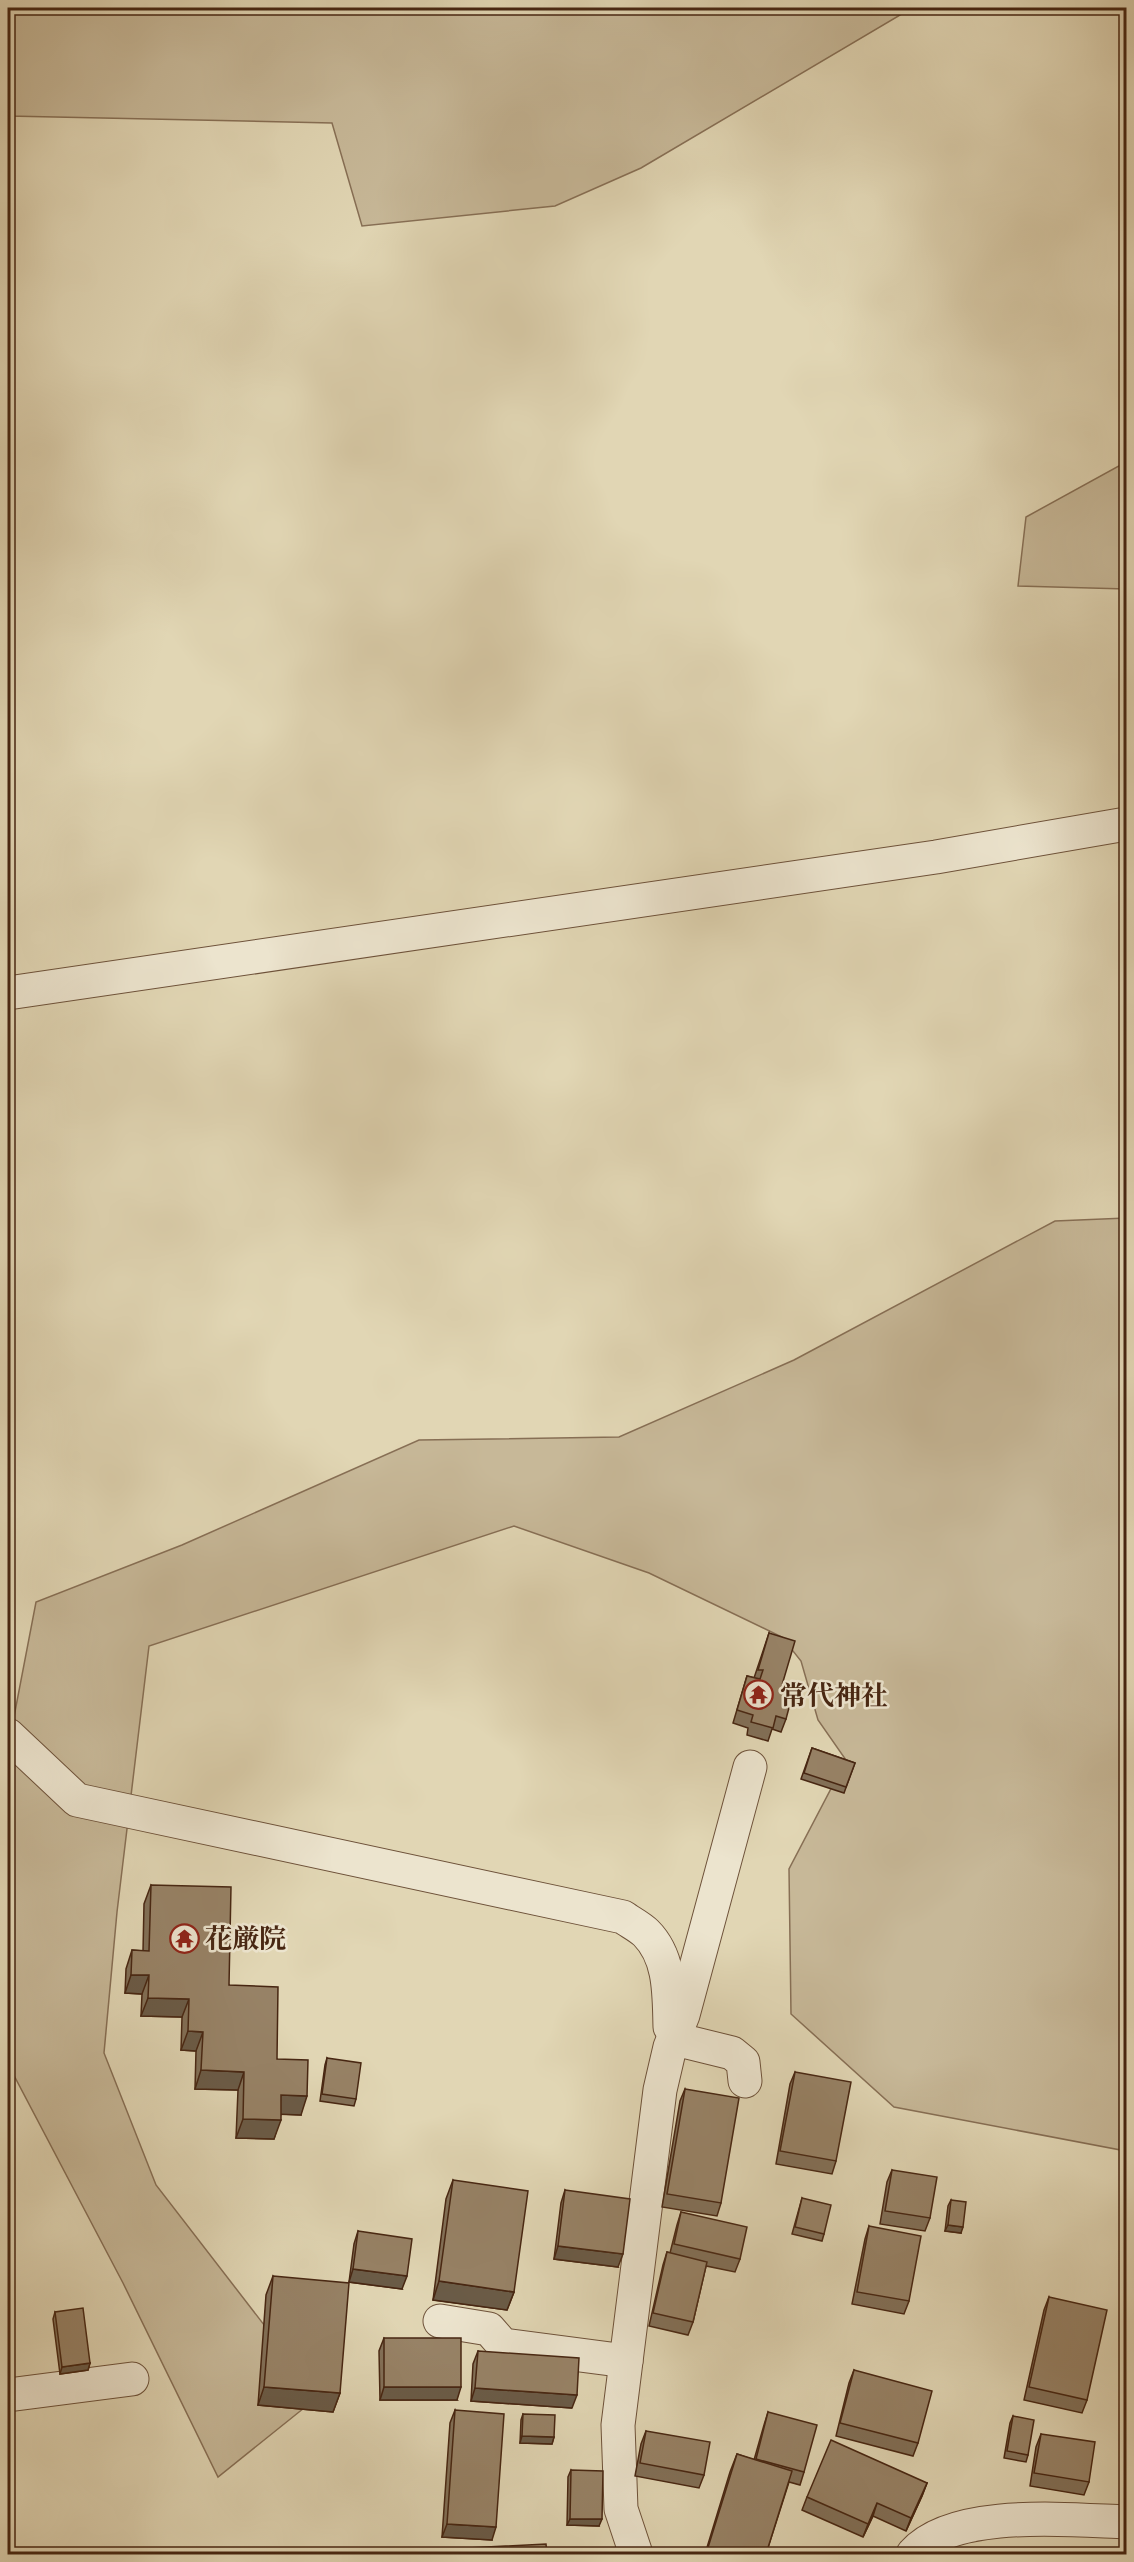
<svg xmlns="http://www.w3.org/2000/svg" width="1134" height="2562" font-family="'EB Garamond','Noto Serif JP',serif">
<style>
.green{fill:#c7b898;stroke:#876f55;stroke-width:1.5}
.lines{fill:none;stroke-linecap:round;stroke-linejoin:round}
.minor-casing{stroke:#6e523a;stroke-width:35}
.tertiary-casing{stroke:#6e523a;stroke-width:35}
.minor{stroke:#ece4ce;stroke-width:33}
.tertiary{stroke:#ece4ce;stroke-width:33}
.wall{fill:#827058;stroke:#472612;stroke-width:1.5}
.shaded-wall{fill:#6a5b47;stroke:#472612;stroke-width:1.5}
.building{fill:#978266;stroke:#472612;stroke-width:1.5}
.labels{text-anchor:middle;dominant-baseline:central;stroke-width:5;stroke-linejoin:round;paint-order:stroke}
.poi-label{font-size:27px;font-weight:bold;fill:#472612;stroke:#ece4ce;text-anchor:start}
</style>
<rect width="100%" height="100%" fill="#e1d6b4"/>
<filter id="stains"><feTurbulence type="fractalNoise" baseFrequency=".00333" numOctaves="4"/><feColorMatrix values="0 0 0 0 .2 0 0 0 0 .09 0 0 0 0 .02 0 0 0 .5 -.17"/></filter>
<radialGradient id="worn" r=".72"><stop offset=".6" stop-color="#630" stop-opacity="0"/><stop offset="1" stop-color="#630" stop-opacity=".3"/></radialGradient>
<g class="green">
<path d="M8 8H912L641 168 555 206 362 226 332 123 8 116Z"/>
<path d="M1126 462V589L1018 586 1026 517Z"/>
<path d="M1126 1218V2151L894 2107 791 2014 789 1869 846 1760 818 1720 801 1661 782 1637 649 1573 514 1526 149 1646 117 1912 104 2053 156 2185 319 2396 218 2477 123 2283 8 2064V1748L36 1602 182 1545 419 1440 619 1437 794 1360 1055 1221Z"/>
</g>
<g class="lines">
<defs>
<g id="minor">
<path d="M8 1735 77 1800 623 1917C630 1922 640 1927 646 1933 671 1958 669 1996 670 2027"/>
<path d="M675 2039 732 2053 743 2062 745 2081"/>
<path d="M440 2321 489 2329 503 2345 626 2361"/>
<path d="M8 2395 132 2379"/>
<path d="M636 2554 621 2509 618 2425 660 2090 670 2047 683 2015 750 1767"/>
<path d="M913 2554C952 2508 1070 2520 1126 2522"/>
</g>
<path id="tertiary" d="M8 993 936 857 1126 824"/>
</defs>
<use href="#minor" class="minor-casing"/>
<use href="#tertiary" class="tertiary-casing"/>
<use href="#minor" class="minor"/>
<use href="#tertiary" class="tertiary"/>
</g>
<g class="wall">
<path d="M769 1633 782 1685 786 1719 781 1732 772 1729 768 1741 747 1735 748 1728 733 1723 747 1676 754 1678Z"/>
<path d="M812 1748 855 1763 844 1793 801 1779Z"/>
<path d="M151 1885 229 1985 277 2059 301 2115 281 2114 274 2139 236 2138 238 2090 195 2089 196 2051 181 2050 182 2017 141 2016 142 1994 125 1993 126 1969 132 1950 143 1951 144 1904Z"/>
<path d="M327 2058 356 2099 354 2106 320 2101 325 2065Z"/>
<path d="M795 2072 836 2161 832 2174 776 2164 790 2084Z"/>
<path d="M685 2089 721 2203 717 2216 662 2207 680 2101Z"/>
<path d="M892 2170 930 2218 925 2231 880 2224 887 2182Z"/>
<path d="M453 2180 514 2292 507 2310 433 2300 446 2199Z"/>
<path d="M565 2190 618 2267 554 2259 561 2203Z"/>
<path d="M802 2198 824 2234 822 2241 792 2234Z"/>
<path d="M951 2200 961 2233 945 2231 948 2206Z"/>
<path d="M681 2212 740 2259 735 2272 706 2266 693 2322 688 2335 649 2326 663 2265 667 2252 670 2253 677 2225Z"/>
<path d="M869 2226 909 2301 904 2314 852 2304 865 2239Z"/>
<path d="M358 2231 402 2289 349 2282 354 2244Z"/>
<path d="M273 2276 340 2393 333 2412 258 2405 266 2295Z"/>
<path d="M1049 2297 1087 2400 1082 2413 1024 2400 1044 2310Z"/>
<path d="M55 2312 90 2363 88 2370 60 2374 53 2319Z"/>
<path d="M384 2338 457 2400H380L379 2351Z"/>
<path d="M478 2351 572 2408 471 2401 473 2364Z"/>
<path d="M854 2370 918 2443 913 2456 836 2436 849 2383Z"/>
<path d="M455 2410 492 2540 442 2537 450 2423Z"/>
<path d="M768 2412 804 2472 800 2485 789 2482 766 2554H705L730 2472 737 2454 754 2460 764 2425Z"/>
<path d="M523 2414 554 2437 552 2444 520 2443 521 2420Z"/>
<path d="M1013 2416 1028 2455 1026 2462 1004 2458 1010 2423Z"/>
<path d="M646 2431 704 2475 699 2488 635 2476 641 2444Z"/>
<path d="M1041 2434 1089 2482 1084 2495 1030 2486 1036 2447Z"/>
<path d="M571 2470 599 2526 567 2525 568 2477Z"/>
<path d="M927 2483 922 2496 906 2531 873 2516 863 2537 802 2510 807 2497Z"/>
<path d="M1126 2541V2554H1123V2551Z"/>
</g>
<g class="shaded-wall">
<path d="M131 1975H149L142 1994 125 1993Z"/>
<path d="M148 1998 189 1999 182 2017 141 2016Z"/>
<path d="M188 2031 203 2032 196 2051 181 2050Z"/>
<path d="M201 2070 244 2072 238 2090 195 2089Z"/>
<path d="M281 2095 307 2096 301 2115 274 2114Z"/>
<path d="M243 2119 281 2120 274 2139 236 2138Z"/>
<path d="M948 2225 963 2227 961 2233 945 2231Z"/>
<path d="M558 2246 623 2254 618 2267 554 2259Z"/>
<path d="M353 2269 407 2276 402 2289 349 2282Z"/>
<path d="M439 2281 514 2292 507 2310 433 2300Z"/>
<path d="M90 2363 88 2370 60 2374 62 2367Z"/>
<path d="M264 2387 340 2393 333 2412 258 2405Z"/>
<path d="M384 2387H461L457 2400H380Z"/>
<path d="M475 2388 577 2395 572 2408 471 2401Z"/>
<path d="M522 2436 554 2437 552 2444 520 2443Z"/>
<path d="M927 2483 922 2496 906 2531 911 2518Z"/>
<path d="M877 2503 873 2516 863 2537 868 2524Z"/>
<path d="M570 2519H602L599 2526 567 2525Z"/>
<path d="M447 2524 496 2527 492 2540 442 2537Z"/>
</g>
<g class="building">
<path d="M769 1633 795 1641 782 1685 794 1689 786 1719 776 1716 773 1728 751 1722 753 1715 737 1710 747 1676 760 1679 763 1670H758Z"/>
<path d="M812 1748 855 1763 846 1787 804 1773Z"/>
<path d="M151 1885 231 1887 229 1985 278 1987 277 2059 308 2060 307 2096 281 2095V2120L243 2119 244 2072 201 2070 203 2032 188 2031 189 1999 148 1998 149 1975H131L132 1950 149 1951Z"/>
<path d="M327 2058 361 2063 356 2099 322 2094Z"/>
<path d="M795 2072 851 2082 836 2161 780 2151Z"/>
<path d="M685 2089 739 2098 721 2203 667 2194Z"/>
<path d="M892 2170 937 2177 930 2218 885 2211Z"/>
<path d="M453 2180 528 2191 514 2292 439 2281Z"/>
<path d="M565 2190 630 2199 623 2254 558 2246Z"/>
<path d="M802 2198 831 2205 824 2234 795 2227Z"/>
<path d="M951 2200 966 2202 963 2227 948 2225Z"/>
<path d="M681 2212 747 2227 740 2259 674 2244Z"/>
<path d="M869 2226 921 2236 909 2301 857 2292Z"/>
<path d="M358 2231 412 2239 407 2276 353 2269Z"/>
<path d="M667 2252 707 2262 693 2322 653 2313Z"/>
<path d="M273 2276 349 2283 340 2393 264 2387Z"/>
<path d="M1049 2297 1107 2310 1087 2400 1029 2387Z"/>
<path d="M83 2308 90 2363 62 2367 55 2312Z"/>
<rect x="384" y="2338" width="77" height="49"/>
<path d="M478 2351 579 2358 577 2395 475 2388Z"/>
<path d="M854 2370 932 2391 918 2443 840 2423Z"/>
<path d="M455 2410 504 2414 496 2527 447 2524Z"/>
<path d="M768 2412 817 2425 804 2472 756 2459Z"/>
<path d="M523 2414 555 2415 554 2437 522 2436Z"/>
<path d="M1013 2416 1034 2420 1028 2455 1007 2451Z"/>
<path d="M646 2431 710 2442 704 2475 640 2463Z"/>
<path d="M1041 2434 1095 2442 1089 2482 1034 2473Z"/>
<path d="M831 2440 927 2483 911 2518 877 2503 868 2524 807 2497Z"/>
<path d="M737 2454 792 2471 766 2554H706Z"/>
<path d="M571 2470 603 2471 602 2519H570Z"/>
<path d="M546 2544 547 2554H468V2548Z"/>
</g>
<defs>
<symbol id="temple-ring" viewBox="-11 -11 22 22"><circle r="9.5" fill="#ece4ce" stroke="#8f2418" stroke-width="1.5"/><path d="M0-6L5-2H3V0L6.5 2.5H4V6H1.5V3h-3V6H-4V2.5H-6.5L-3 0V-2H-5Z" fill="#8f2418"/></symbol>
</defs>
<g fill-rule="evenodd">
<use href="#temple-ring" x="742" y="1678" width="33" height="33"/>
<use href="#temple-ring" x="168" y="1922" width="33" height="33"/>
</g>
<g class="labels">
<g class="poi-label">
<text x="780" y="1695">常代神社</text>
<text x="205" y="1938">花厳院</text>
</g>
</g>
<rect width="1134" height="2562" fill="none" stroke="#e1d6b4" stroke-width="30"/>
<rect x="9" y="9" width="1116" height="2544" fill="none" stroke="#472612" stroke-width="3"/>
<rect x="15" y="15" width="1104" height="2532" fill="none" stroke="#472612" stroke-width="1.5"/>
<rect width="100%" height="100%" filter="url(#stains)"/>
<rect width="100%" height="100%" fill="url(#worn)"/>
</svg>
